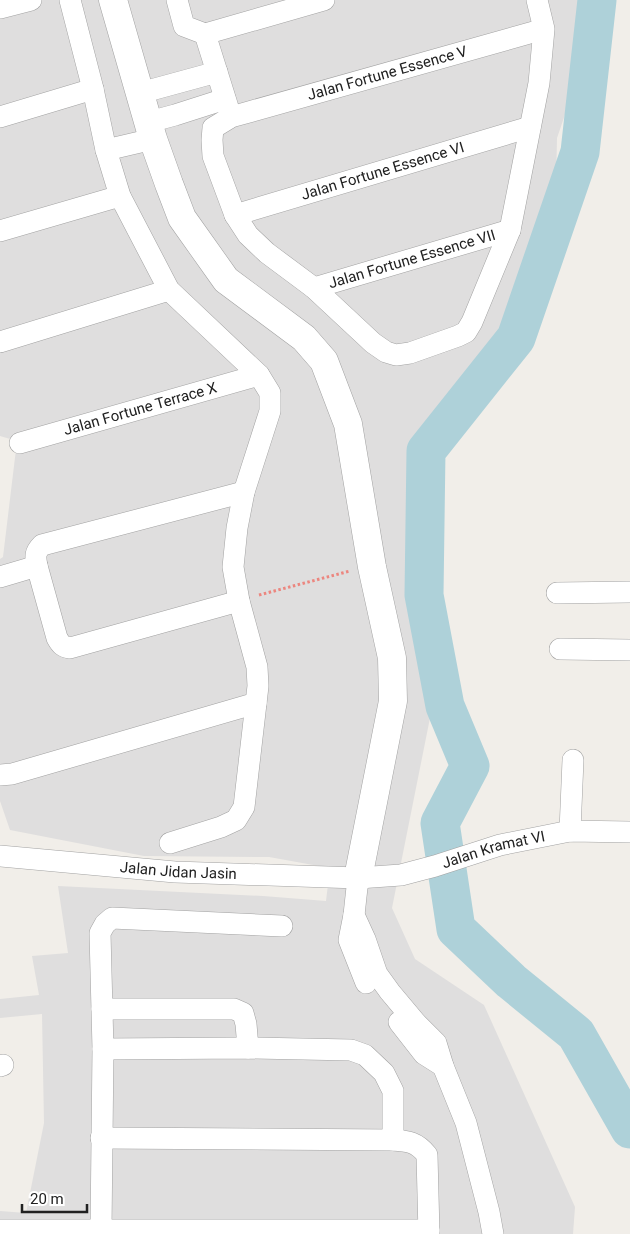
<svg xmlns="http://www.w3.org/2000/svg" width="630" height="1234" font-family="Roboto,sans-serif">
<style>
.residential{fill:#dfdede}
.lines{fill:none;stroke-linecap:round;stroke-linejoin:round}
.river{stroke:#aed1d9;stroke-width:39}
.minor-casing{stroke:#a2a2a2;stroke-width:22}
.tertiary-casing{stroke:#a2a2a2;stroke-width:29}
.path{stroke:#ec867f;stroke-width:3;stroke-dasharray:2.5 2.5;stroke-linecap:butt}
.minor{stroke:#fff;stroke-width:21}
.tertiary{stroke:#fff;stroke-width:28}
.labels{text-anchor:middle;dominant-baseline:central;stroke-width:4;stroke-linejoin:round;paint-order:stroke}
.street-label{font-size:15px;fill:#212121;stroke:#fff}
</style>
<rect width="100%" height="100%" fill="#f1eee9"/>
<path class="residential" d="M0 0H596L600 19 584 59 557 138 556 186 561 232 540 285 463 394 432 455 410 526 430 718 392 908 415 959 484 1005 575 1207 573 1234H0V1211L26 1213 44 1123 42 1014 0 1018V999L39 995 32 956 68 953 58 886 263 896 326 901 330 868 269 857 144 856 10 830 0 801V559L3 557 17 441 0 436Z"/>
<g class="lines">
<path class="river" d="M597 0 580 152 516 338 426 451 424 595 445 706 470 766 440 823 456 929 511 981 576 1034 630 1129"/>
<defs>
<g id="minor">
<path d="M70 0 93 89 106 150 120 196 169 290 259 375 270 393V411L244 492 237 528 233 567 239 601 257 667 258 686 244 807 236 820 221 827 170 843"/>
<path d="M177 0 184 26 205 34"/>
<path id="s1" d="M537 0 544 29 539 83 510 230 472 322 466 332 458 336 410 353 396 355 386 352 373 343 314 288 267 253 248 235 235 215 213 156 212 140 213 128 231 117 544 29"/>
<path d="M0 8 31 0"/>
<path d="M205 34 324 0"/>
<path d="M205 34 231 117"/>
<path d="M140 93 217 72"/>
<path d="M0 117 93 89"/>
<path d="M149 122 175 115 225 99"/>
<path d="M106 150 153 139"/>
<path id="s2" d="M235 215 530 127"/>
<path d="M0 231 120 196"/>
<path id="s3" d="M314 288 510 230"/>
<path d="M0 342 169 290"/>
<path id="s4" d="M20 443 259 375"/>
<path d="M0 577 37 566"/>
<path d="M557 593 630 592"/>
<path d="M239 601 70 648C63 647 61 645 57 638L37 566C35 556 35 552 42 545L244 492"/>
<path d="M560 649 630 650"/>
<path d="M0 775 12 774 256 703"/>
<path d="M570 831 573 760"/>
<path id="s5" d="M0 856 175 872 358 878 401 875 435 866 500 845 570 831 630 832"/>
<path d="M358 878 354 915 349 940 366 983"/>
<path d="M354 915 365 939 377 974 390 992 416 1023 436 1043 443 1066 466 1123 489 1212 493 1234"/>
<path d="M102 1009H234L243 1013 246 1024 248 1048"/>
<path d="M399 1022 424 1054 443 1066"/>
<path d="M103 1049 248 1048 351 1050 365 1055 384 1073 393 1091V1140"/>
<path d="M0 1066 3 1065"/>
<path d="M101 1138 393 1140C408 1141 417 1142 427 1155L429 1234"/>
<path d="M0 1230H429"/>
<path d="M101 1230 103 1049 100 933 105 924 112 918 282 926"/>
</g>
<path id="tertiary" d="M113 0 153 139 169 184 182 218 226 280 304 338 324 361 348 424 372 567 392 658 393 701 358 878"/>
</defs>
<use href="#minor" class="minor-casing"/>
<use href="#tertiary" class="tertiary-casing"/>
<path class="path" d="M259 595 350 571"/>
<use href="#minor" class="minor"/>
<use href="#tertiary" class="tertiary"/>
</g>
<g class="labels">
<g class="street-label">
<text stroke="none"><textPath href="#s1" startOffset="909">Jalan Fortune Essence V</textPath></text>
<text stroke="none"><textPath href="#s2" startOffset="154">Jalan Fortune Essence VI</textPath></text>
<text stroke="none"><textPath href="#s3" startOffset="102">Jalan Fortune Essence VII</textPath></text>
<text stroke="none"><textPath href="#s4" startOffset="125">Jalan Fortune Terrace X</textPath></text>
<text stroke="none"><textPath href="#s5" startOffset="498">Jalan Kramat VI</textPath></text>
<text stroke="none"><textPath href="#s5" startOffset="179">Jalan Jidan Jasin</textPath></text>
</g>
</g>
<path d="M22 1204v8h65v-8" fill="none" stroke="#212121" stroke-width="2.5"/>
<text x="30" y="1204" font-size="15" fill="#212121" stroke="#ffffff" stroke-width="4" paint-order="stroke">20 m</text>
</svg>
